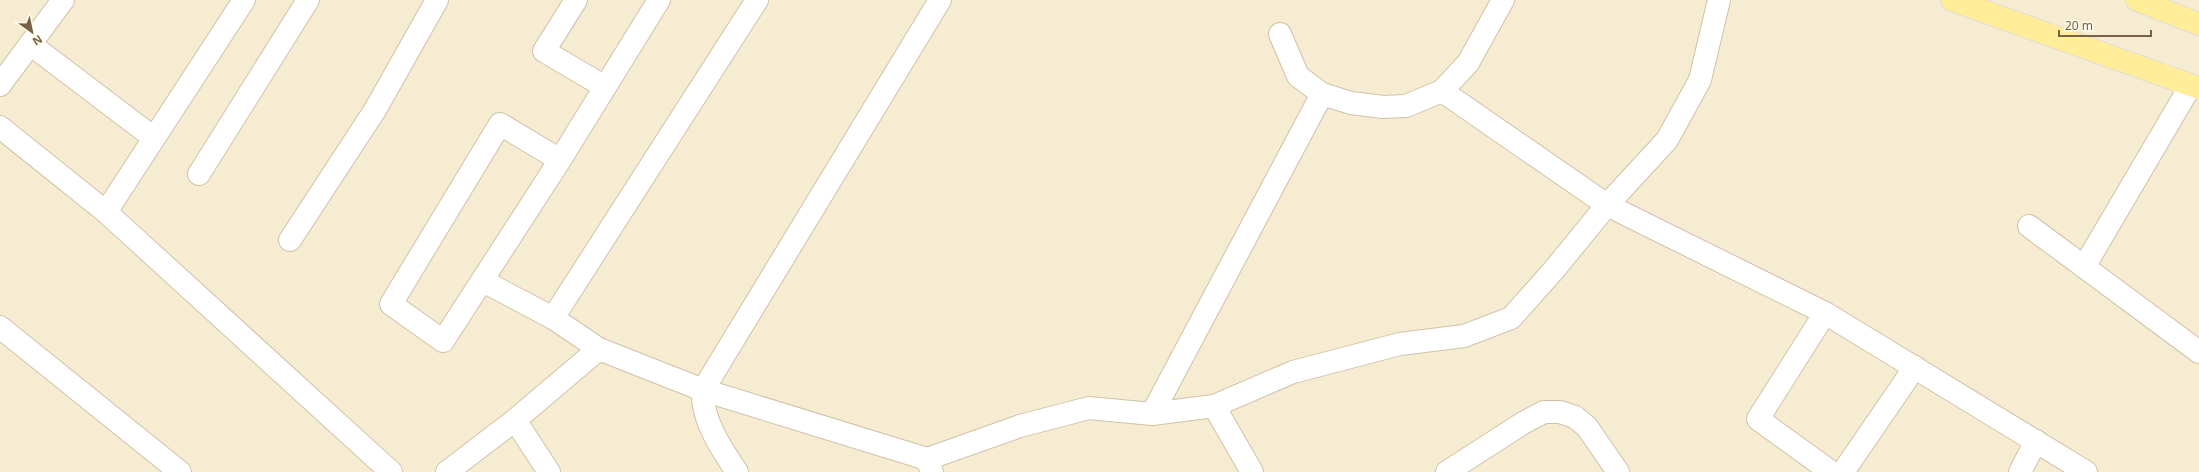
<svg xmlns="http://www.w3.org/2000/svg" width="2199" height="472" font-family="'Noto Sans',sans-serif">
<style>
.residential{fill:#f6ecd1}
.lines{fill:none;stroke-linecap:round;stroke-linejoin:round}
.minor-casing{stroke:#d0c2a9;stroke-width:24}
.major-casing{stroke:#e1dcd7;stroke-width:24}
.minor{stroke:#fff;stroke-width:22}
.major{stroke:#ffed99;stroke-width:22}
</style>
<rect width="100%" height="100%" fill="#fef9e3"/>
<rect class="residential" x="0" y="0" width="2199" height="472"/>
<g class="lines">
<defs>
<g id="minor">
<polyline points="576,0 544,51 605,87"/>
<polyline points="1280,34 1298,76 1322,94 1351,103 1383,107 1406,106 1442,91 1468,63 1503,0"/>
<polyline points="30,44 154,138"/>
<polyline points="0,85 63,0"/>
<polyline points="1442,91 1607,205 1825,313 2086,472"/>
<polyline points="0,127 106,212 391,472"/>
<polyline points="560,160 500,124 391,304 443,341 560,160 659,0"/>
<polyline points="199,174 308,0"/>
<polyline points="106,212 244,0"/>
<polyline points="2029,226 2199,352"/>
<polyline points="290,240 375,110 437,0"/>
<polyline points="2084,267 2191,85"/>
<polyline points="483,281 553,318 599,349 703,390 927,459 932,472"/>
<polyline points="1825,313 1758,419 1831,472"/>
<polyline points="553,318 757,0"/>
<polyline points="0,327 180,472"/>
<polyline points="1214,406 1252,472"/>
<polyline points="1152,414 1322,94"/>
<polyline points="515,420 549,472"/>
<polyline points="927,459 1020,426 1089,408 1152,414 1214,406 1293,372 1400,344 1464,336 1511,318 1553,271 1607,205 1667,140 1700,80 1719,0"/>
<polyline points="447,472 515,420 599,349"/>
<path d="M737,472C721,448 701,419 703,390L940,0"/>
<polyline points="1447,472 1523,423 1544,412 1560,412 1575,417 1587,427 1618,472"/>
<polyline points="1843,472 1915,367"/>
<polyline points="2020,472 2036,441"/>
</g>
<g id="major">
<polyline points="1952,0 2199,88"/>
<polyline points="2137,0 2199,24"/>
</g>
</defs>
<use href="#minor" class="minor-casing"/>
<use href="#major" class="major-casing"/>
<use href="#minor" class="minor"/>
<use href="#major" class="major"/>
</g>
<g transform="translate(32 32) rotate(147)" stroke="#fffbeb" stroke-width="3" paint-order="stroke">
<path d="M0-3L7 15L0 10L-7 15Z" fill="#786247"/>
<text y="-6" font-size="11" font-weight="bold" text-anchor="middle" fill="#786247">N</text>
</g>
<path d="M2059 30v6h92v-6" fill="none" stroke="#786247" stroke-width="2"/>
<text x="2065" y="30" font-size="12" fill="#786247" stroke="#fffbeb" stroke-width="3" paint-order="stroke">20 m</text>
</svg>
